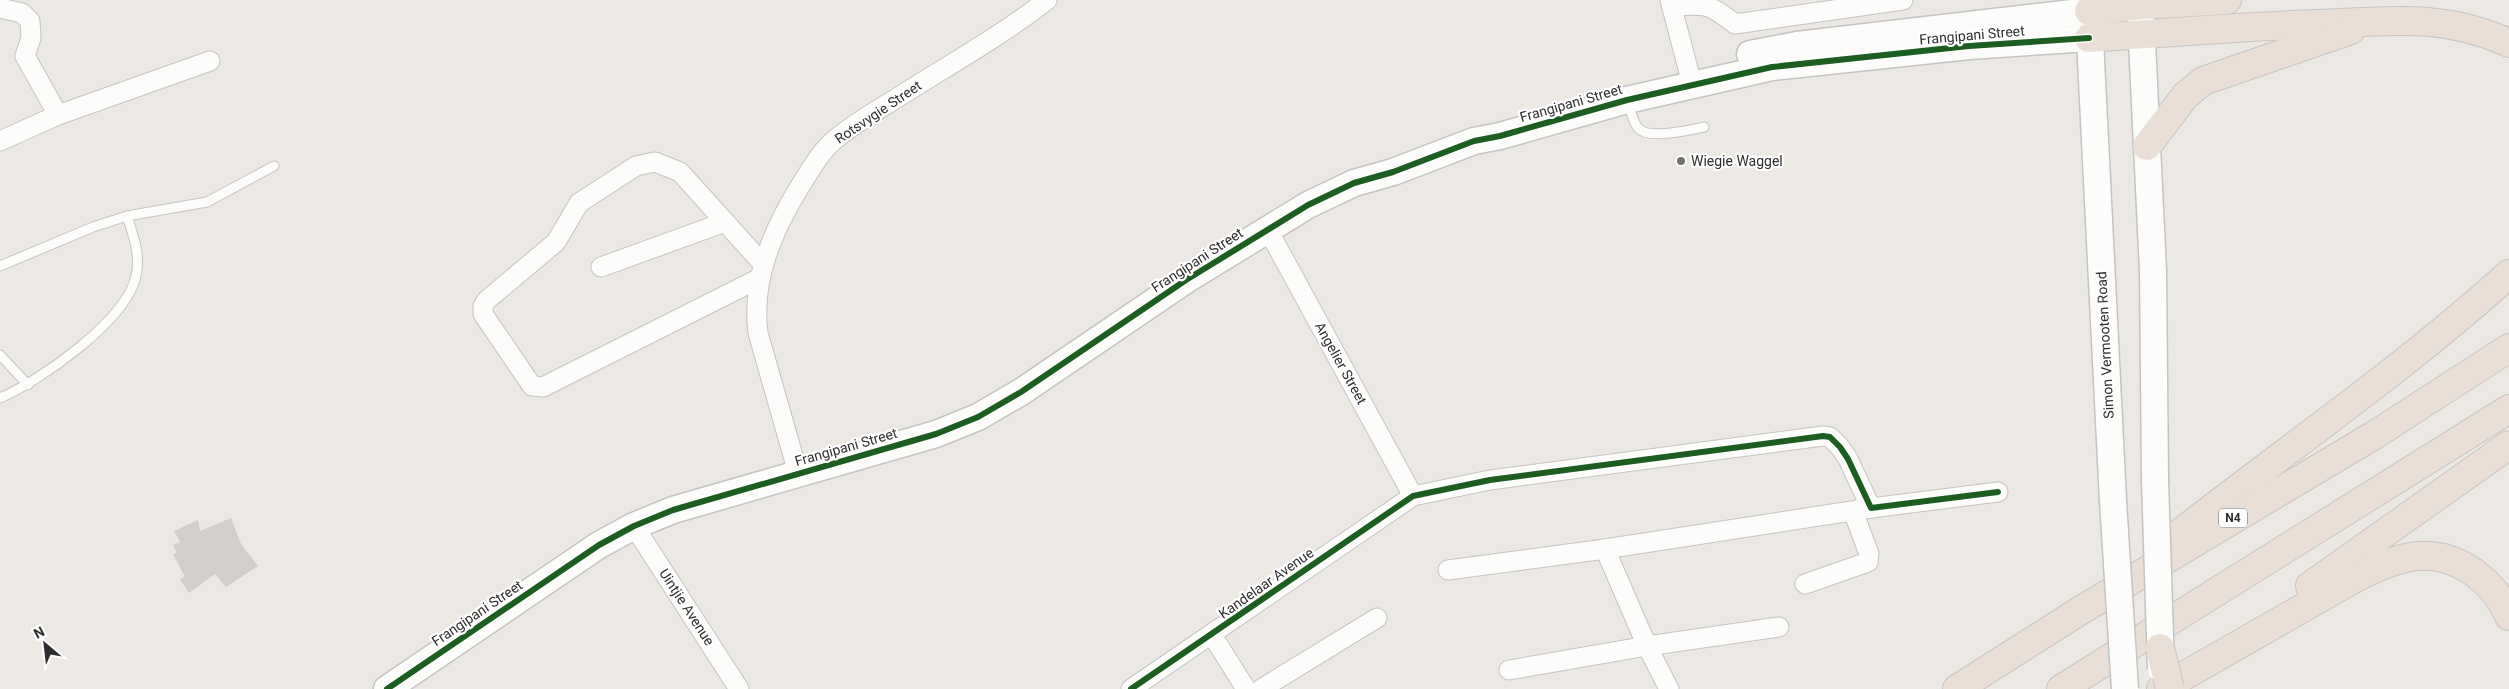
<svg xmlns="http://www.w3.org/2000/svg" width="2509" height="689" font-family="Roboto,sans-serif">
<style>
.building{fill:#d1cecb}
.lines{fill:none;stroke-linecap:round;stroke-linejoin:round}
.lane-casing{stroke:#c5c4c5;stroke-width:11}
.street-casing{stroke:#c5c4c5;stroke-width:21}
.secondary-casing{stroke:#c5c4c5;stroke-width:29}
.highway-casing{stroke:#c6c5c4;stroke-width:30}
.lane{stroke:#fcfcfb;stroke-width:9}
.street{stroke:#fcfcfb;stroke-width:19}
.secondary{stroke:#fcfcfb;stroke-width:26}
.highway{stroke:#eadfd6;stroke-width:28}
.secondary-bridge-casing{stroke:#c5c4c5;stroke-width:29;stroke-linecap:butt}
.highway-bridge-casing{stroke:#c6c5c4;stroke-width:30;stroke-linecap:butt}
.secondary-bridge{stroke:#fcfcfb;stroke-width:26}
.highway-bridge{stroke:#eadfd6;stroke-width:28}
.cycleway-casing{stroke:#fff;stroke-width:9}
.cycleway{stroke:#1b5e20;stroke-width:6}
.poi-dot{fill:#706f6e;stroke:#fff;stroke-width:2}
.labels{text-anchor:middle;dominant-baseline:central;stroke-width:4.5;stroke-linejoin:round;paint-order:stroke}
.shield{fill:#fff;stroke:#6d6d6d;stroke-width:1}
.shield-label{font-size:12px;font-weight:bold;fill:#2e2e2e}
.street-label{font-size:14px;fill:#2e2e2e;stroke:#fff}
.poi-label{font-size:14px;fill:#2e2e2e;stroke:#fff;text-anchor:start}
</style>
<rect width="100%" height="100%" fill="#ece8e4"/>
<polygon class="building" points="231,518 241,544 258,566 226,587 215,574 189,593 180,579 185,577 173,554 177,553 173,545 180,542 174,531 198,520 200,531"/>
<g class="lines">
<defs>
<g id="lane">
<path d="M1628,103C1631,111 1633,122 1638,128C1648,140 1690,130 1704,127"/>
<polyline points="0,266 93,227 127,216 207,202 274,166"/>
<polyline points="0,355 28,385"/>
<path d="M0,398C40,381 127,320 136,276C141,255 133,235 127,216"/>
</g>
<g id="street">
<polyline points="1670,0 1692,84"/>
<path d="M1672,6C1706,4 1708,3 1735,24L1903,0"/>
<polyline points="0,8 22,13 30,21 31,38 25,56 58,115 0,141"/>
<polyline points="58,115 210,61"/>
<polyline points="1268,230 1413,496"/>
<polyline points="601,267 725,222"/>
<polyline points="760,278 543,387 532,386 483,314 483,306 487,300 556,242 579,203 636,166 655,162 680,172 763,264"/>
<path d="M798,473L758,333C751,278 774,228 802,183C811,169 819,154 831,143C851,125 878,110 900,96C949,65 1001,36 1047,0"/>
<polyline points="634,526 739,689"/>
<polyline points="1605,549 1647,646 1669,689"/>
<polyline points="1448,570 1605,549 1871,508"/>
<polyline points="1805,584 1868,562 1869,554 1853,511"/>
<polyline points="1212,635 1246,689"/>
<polyline points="1509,670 1647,646 1779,627"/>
<polyline points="1131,689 1413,496 1490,480 1823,436 1830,437 1840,447 1848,459 1871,508 1998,492"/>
<polyline points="1261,689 1377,618"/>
</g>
<g id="secondary">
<polyline points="2140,0 2153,271 2155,480"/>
<polyline points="2089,20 2113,501"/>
<polyline points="1750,54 1797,45 2089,11"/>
<polyline points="387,689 599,545 634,526 673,510 936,434 978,417 1021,392 1186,280 1308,205 1354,183 1393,172 1474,141 1500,136 1627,100 1772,67 1969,46 2089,38"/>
</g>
<g id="highway">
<polyline points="2089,11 2141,5 2227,0"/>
<path d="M2089,38C2166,33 2243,26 2320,24C2388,21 2444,13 2509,43"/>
<polyline points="2147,146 2185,96 2203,81 2351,30"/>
<path d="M2180,533C2290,447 2405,368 2509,274"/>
<polyline points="2310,586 2509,445"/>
<polyline points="1957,689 2078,612 2376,434 2509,348"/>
<polyline points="2061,689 2509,409"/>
<path d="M2161,689L2357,577C2376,568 2396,558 2418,556C2458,553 2494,581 2509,616"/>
</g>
</defs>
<use href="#lane" class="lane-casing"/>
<use href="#street" class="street-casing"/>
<use href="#secondary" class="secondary-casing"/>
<use href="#highway" class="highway-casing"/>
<use href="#lane" class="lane"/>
<use href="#street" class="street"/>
<use href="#secondary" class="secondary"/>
<use href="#highway" class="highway"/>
<defs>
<g id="secondary-bridge">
<polyline points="2155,480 2161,669"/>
<polyline points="2113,501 2125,689"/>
</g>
<polyline id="highway-bridge" points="2160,648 2170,689"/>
</defs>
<use href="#secondary-bridge" class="secondary-bridge-casing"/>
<use href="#highway-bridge" class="highway-bridge-casing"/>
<use href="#secondary-bridge" class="secondary-bridge"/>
<use href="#highway-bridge" class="highway-bridge"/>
<defs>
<g id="cycleway">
<polyline points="387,689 599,545 634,526 673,510 936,434 978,417 1021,392 1186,280 1308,205 1354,183 1393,172 1474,141 1500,136 1627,100 1772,67 1969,46 2089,38"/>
<polyline points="1131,689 1413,496 1490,480 1823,436 1830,437 1840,447 1848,459 1871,508 1998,492"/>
</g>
</defs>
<use href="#cycleway" class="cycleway-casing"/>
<use href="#cycleway" class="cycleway"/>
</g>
<circle class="poi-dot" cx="1681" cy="161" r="5"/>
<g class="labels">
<rect class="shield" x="2219" y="508.5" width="28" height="19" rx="4"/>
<g class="shield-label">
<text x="2233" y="518">N4</text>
</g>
<g class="street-label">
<text transform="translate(1972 35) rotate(-5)">Frangipani Street</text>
<text transform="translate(1571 103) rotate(-16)">Frangipani Street</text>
<text transform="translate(878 112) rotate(-34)">Rotsvygie Street</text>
<text transform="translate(1197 260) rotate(-33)">Frangipani Street</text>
<text transform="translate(2105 345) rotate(-93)">Simon Vermooten Road</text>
<text transform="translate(1341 363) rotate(61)">Angelier Street</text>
<text transform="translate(846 447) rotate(-16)">Frangipani Street</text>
<text transform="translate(1266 583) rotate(-35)">Kandelaar Avenue</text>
<text transform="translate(687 607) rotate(57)">Uintjie Avenue</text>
<text transform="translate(477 613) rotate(-34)">Frangipani Street</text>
</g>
<g class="poi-label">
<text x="1691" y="161">Wiegie Waggel</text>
</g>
</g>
<g transform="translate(45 644) rotate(332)" stroke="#ffffff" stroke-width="4" paint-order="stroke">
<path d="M0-4L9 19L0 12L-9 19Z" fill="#2e2e2e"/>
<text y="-8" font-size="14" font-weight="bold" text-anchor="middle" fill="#2e2e2e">N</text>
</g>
</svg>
